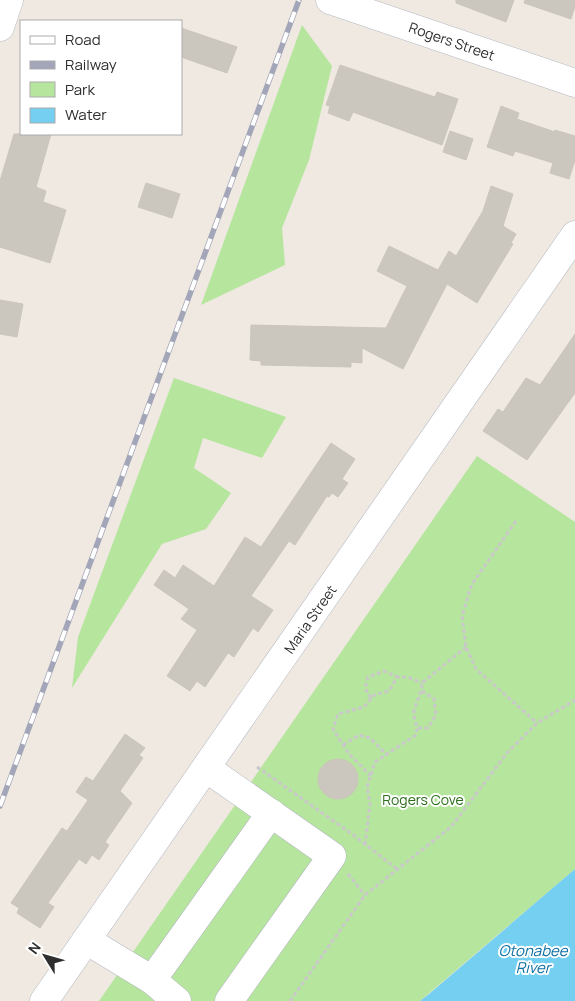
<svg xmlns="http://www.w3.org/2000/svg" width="575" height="1001" font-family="Manrope,sans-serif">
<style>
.green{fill:#b6e59e}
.water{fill:#75cff0}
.building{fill:#cbc7bf;stroke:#cbc5ba}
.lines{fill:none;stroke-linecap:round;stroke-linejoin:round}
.minor-casing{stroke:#b4b7c1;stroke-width:29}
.path{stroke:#c9c9c9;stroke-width:3;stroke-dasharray:4 2.5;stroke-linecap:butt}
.minor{stroke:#fff;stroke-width:28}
.rail-casing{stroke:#a3a6b8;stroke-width:5.5}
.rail{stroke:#fff;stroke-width:4;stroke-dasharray:11;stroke-linecap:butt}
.labels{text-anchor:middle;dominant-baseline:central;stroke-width:4;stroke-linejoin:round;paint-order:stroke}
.street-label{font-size:14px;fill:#2e2e2e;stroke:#fff}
.park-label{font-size:14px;fill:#2c6e1b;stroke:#fff}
.water-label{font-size:15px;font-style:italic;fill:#0d6fa3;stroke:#fff}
</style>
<rect width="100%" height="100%" fill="#efe9e1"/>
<g class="green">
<polygon points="302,25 332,66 309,160 282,228 285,265 201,305"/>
<polygon points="174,378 286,417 262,458 203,438 194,468 231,493 206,529 162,544 72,688 78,637"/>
<polygon points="477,456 575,522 575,869 420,1001 99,1001"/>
</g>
<polygon class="water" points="575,869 575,1001 420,1001 429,994"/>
<g class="building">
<polygon points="456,0 514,0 506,22 456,3"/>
<polygon points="525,0 575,0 575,6 571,19 524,3"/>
<polygon points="181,28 237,47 227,73 181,57"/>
<polygon points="340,65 435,97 437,92 458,99 442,145 353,112 349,121 328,113 330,106 326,105"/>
<polygon points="501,106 519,113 517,119 555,132 555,130 575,136 575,160 569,179 550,173 553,163 515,151 513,156 487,147"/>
<polygon points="450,131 473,139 466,160 443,152"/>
<polygon points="14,134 51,134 36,187 46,191 43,202 66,210 50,263 0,247 0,181"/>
<polygon points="146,183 180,194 172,218 138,207"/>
<polygon points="491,186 513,194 503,226 516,234 511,243 513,244 477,303 447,284 403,369 362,348 362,363 351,362 351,367 261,365 261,361 250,360 251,325 386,328 407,286 377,271 389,246 438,270 449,251 456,256 483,211"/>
<polygon points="0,300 23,304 17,337 0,334"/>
<polygon points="575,334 575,393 527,460 483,431 498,409 503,412 526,378 540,385"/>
<polygon points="331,443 355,459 342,479 348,483 338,497 332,493 329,497 327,496 295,545 289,541 251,596 273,610 258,632 253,628 234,657 228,653 205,687 197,681 190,691 167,676 197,630 181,619 189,609 154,585 164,570 175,578 183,565 214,586 245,537 261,547"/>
<polygon points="125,734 145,748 139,755 143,758 120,791 132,803 105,842 109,845 99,860 92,855 86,864 79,859 48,903 54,907 40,928 17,913 19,908 11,903 62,828 67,831 88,800 76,792 86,777 93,781"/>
<circle cx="338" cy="779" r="20"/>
</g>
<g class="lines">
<defs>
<g id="minor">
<polyline points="330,0 575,83"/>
<polyline points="0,27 9,0"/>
<polyline points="206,768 332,856 229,1001"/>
<polyline points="86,940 152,980 177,1001"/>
<polyline points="152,980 271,813"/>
<polyline points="44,1001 575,235"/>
</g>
</defs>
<use href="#minor" class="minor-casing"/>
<g class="path">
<polyline points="516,521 472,584 462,616 466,647 476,669 537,723"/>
<polyline points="371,698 365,688 368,677 384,671 397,677"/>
<polyline points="418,728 428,728 436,715 434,699 422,691"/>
<polyline points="343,745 359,735 370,738 387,755"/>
<polyline points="257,767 352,834 397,869"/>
<polyline points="371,776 349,754 333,729 338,714 364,707 374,695 389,691 397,677 408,677 422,683"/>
<path d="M365,845L370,804L367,787L375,762L416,735C419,726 413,720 414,711C416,701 422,694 422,683L466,647"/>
<polyline points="348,874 365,895"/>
<polyline points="290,1001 365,895 451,827 507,753 537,723 575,700"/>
</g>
<use href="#minor" class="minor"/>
<defs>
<polyline id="rail" points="0,806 299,0"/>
</defs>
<use href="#rail" class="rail-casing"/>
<use href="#rail" class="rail"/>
</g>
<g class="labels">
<g class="street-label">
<text transform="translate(452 41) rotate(19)">Rogers Street</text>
<text transform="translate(310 619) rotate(-55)">Maria Street</text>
</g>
<g class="park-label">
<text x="423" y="799">Rogers Cove</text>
</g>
<g class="water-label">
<text x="533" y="950">Otonabee<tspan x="533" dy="17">River</tspan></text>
</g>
</g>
<rect x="20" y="20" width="162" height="115" fill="#ffffff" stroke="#ababab"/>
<rect x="30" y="36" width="25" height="8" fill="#ffffff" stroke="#ababab"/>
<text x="65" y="45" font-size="15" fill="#2e2e2e">Road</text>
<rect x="30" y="61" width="25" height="8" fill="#a3a6b8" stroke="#ababab"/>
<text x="65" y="70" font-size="15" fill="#2e2e2e">Railway</text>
<rect x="30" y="82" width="25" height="15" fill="#b6e59e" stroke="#ababab"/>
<text x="65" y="95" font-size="15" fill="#2e2e2e">Park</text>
<rect x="30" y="108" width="25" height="15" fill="#75cff0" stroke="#ababab"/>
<text x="65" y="120" font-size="15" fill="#2e2e2e">Water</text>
<g transform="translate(45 956) rotate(307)" stroke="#ffffff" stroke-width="4" paint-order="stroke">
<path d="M0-4L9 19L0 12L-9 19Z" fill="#2e2e2e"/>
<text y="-8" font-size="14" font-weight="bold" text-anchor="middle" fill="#2e2e2e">N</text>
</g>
</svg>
